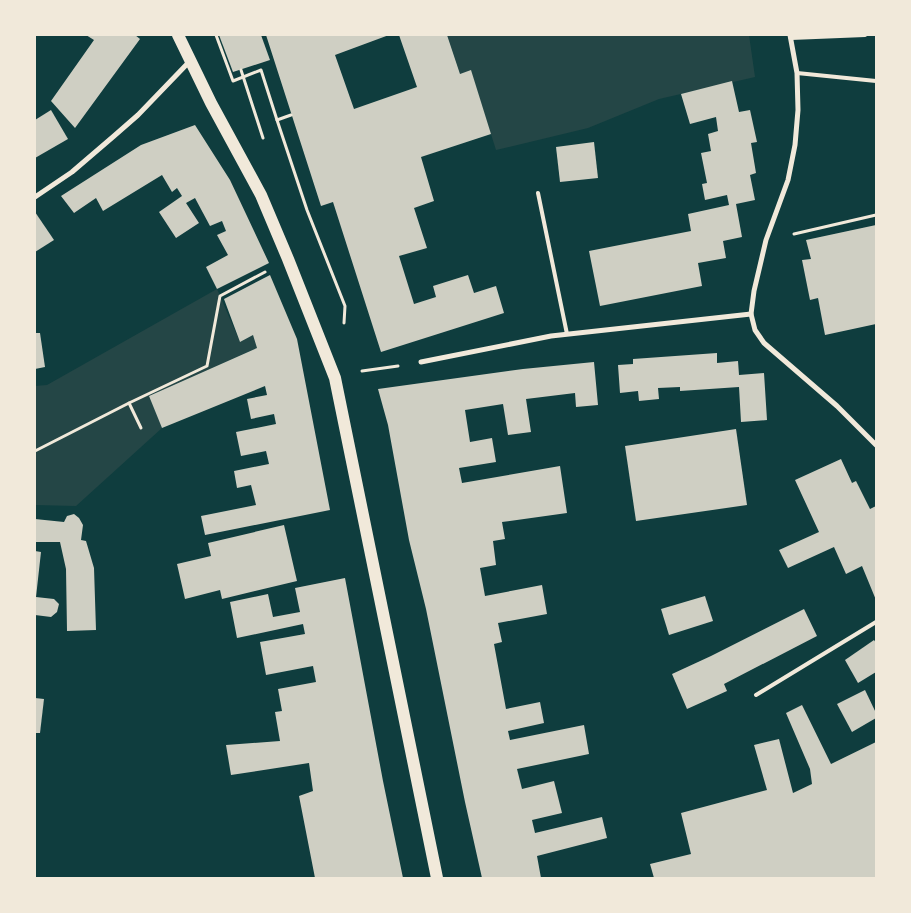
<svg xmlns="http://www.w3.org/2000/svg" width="911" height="913" font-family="'IBM Plex Sans',sans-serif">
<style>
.green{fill:#244646}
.building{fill:#cfcfc3}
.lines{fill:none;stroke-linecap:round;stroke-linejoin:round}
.path{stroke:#f1e9da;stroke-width:3}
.service{stroke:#f1e9da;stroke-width:4}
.minor{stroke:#f1e9da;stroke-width:5}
.primary{stroke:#f1e9da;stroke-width:12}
</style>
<rect width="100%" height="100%" fill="#0f3d3e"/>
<g class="green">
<polygon points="447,35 749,35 755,77 659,99 588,128 496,150 471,71 460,74"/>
<polygon points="217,289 240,342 253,335 257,348 149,396 162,428 76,506 35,505 35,386 47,385"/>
</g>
<g class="building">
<polygon points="86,35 135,35 140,39 75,128 51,101 94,40"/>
<polygon points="219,35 261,35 270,60 233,72"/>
<polygon points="266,35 389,35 335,55 354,109 417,87 399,35 447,35 460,74 471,70 491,134 421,157 434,201 414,208 427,248 399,256 414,304 436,297 433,286 468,275 474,293 496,286 504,313 381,352 333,202 321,206"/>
<polygon points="732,81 739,112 750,110 757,142 751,143 756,173 750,175 755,200 736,204 742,237 723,241 726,258 698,263 702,286 600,306 589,251 691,231 688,214 729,205 727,195 705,200 702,184 707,183 701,153 711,151 708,134 718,131 716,117 690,124 681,94"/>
<polygon points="51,110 68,139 35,158 35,120"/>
<polygon points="195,125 230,180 269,263 217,289 206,267 228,255 217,235 226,231 222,221 210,226 195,198 186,203 199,223 176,238 159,212 182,196 177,188 172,192 162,175 103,211 96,198 74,213 61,196 141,145"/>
<polygon points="594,142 598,178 560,182 556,147"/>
<polygon points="35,212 54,240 35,252"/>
<polygon points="876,225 876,324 825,335 818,298 810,300 802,260 811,259 806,240"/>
<polygon points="270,275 297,339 330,510 205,535 201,516 256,505 251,485 237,488 234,471 269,464 266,451 241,456 236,432 276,424 274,414 251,419 247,399 267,395 265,386 162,428 149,396 257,348 253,335 240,342 224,299"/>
<polygon points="35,333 40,333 45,367 35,369"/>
<polygon points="717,353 717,363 738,361 739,375 764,373 767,420 741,422 739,387 680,391 680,387 658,388 659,399 639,401 638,391 620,393 618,365 633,364 633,359"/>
<polygon points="594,362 598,405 576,407 575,393 526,399 531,432 508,435 503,404 465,410 470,442 492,438 496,462 459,468 462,483 560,466 567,513 502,522 505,539 493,541 496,565 480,568 485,596 542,585 547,614 498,623 502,642 494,644 506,709 540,702 544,723 508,731 510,740 584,725 589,754 517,769 522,789 554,781 562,813 532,820 535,833 602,817 607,838 537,856 541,878 482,878 465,802 426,609 409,540 388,425 378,389 523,369"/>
<polygon points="736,429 747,505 636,521 625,446"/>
<polygon points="841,459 852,483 856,481 870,509 876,506 876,600 862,566 846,574 834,547 788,568 779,550 819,532 795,480"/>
<polygon points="74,514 79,518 83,525 81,540 86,541 94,568 96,630 67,631 66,569 60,542 35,542 35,519 64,522 67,516"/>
<polygon points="284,525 297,581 222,599 220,590 185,599 177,564 211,556 208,543"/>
<polygon points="35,551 41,552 36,597 54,599 59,604 57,612 51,617 35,615"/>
<polygon points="345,578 383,781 403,878 315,878 299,796 313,791 309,763 231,775 226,745 280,741 275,712 282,711 278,689 316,682 313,666 266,675 260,642 305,634 303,624 237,638 230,602 268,594 273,617 300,612 295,588"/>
<polygon points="705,596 713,621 669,635 661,609"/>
<polygon points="804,609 817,636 724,684 727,691 687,709 672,674 711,656"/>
<polygon points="874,640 876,643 876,672 858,683 845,660"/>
<polygon points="865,690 876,713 876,718 852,732 837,704"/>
<polygon points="35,698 44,699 40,733 35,733"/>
<polygon points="802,705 831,764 876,742 876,878 654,878 650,864 691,854 681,813 767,790 754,745 779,739 793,793 812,784 810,769 786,713"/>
</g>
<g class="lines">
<g class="path">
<polyline points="216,35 233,81 261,70 277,120"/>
<polyline points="241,70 263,138"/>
<polyline points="291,115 277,120 307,210 345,306 344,323"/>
<polyline points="794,234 876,215"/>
<polyline points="362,371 398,366"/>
<polyline points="129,403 141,428"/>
<polyline points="35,451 129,403 207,366 220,296 265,272"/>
</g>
<g class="service">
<polyline points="791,38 865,35"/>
<polyline points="797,73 876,81"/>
<polyline points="538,193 567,334"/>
<polyline points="756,695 876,622"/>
</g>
<g class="minor">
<polyline points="790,35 797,73 798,110 795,145 788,180 766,240 754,291 751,314 755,330 764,343 837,406 876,445"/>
<polyline points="35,197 72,172 114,136 138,115 189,62"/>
<polyline points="421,362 551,336 751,314"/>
</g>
<polyline class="primary" points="178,35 211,103 261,195 288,259 335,378 437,878"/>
</g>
<rect width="911" height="913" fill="none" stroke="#f1e9da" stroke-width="72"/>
</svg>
